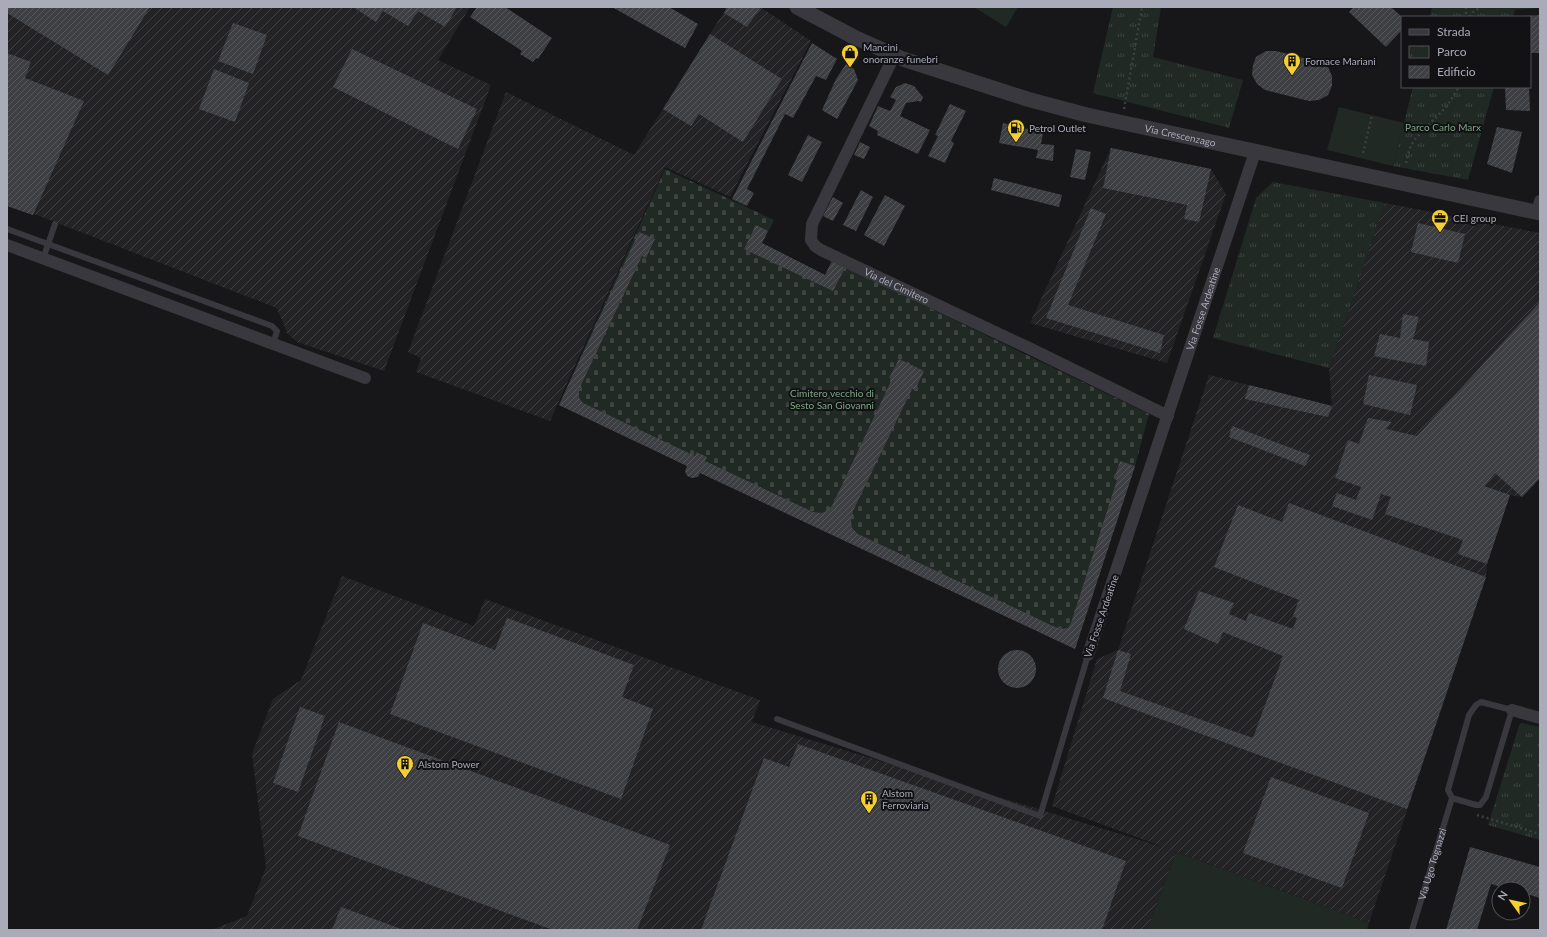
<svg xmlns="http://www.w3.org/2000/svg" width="1547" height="937" font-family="Lato,sans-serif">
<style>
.industrial{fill:url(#industrial-furrows)}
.green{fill:#202923}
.cemetery{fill:url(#cemetery-stones)}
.park{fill:url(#park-tufts)}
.building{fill:url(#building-hatch)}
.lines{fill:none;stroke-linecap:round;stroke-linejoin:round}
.path{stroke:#3e3f45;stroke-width:2.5;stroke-dasharray:2 3;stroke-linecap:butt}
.service{stroke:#38383e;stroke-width:6}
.minor{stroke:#38383e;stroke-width:12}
.tertiary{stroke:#38383e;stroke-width:15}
.labels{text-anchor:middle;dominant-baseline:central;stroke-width:4;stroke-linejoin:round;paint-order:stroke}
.poi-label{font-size:10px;fill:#a9abb9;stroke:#121214;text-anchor:start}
.park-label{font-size:10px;fill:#7fa487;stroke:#121214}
.street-label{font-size:10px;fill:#a9abb9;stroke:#121214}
</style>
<defs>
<pattern id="industrial-furrows" width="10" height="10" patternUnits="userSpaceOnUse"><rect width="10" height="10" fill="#232326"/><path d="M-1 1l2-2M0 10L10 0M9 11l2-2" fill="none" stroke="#404043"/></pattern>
<pattern id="cemetery-stones" width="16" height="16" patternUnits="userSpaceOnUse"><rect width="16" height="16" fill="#202923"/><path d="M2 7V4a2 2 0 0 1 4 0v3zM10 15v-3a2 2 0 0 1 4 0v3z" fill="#3e4541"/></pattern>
<pattern id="park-tufts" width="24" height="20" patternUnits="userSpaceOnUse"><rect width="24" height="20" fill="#202923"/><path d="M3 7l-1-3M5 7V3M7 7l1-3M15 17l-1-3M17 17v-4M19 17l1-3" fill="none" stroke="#3e4541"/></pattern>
<pattern id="building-hatch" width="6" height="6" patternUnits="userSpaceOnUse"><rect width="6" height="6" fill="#3e3f43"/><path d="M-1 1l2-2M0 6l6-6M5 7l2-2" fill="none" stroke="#57585c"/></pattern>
</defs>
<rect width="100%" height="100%" fill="#171719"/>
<g class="industrial">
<polygon points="7,7 470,7 438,60 491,85 384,371 297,342 287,333 277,308 34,214 33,215 7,206"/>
<polygon points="727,7 760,7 811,41 730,197 665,167 550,421 416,372 421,358 408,352 506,92 634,155"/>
<polygon points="1111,148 1211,169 1226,194 1167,363 1030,323"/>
<polygon points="1385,203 1540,233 1540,478 1522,497 1510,495 1487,564 1486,577 1369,923 1176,852 1147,930 211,930 247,916 266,867 252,754 273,699 301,680 342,576 474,626 485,599 760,700 752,722 1166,848 1052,806 1097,659 1118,650 1209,375 1332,406 1329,368"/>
</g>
<g class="green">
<polygon points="974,7 1018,7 1006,27"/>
<polygon points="1339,107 1404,123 1393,166 1327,150"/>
<polygon points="1176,852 1369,923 1367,930 1147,930"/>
</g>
<polygon class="cemetery" points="665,169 774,220 762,243 825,275 832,261 1149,414 1135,466 1075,649 559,405"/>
<g class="park">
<polygon points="1113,7 1161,7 1153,57 1243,80 1229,128 1093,93"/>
<polygon points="1432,7 1540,7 1540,8 1515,10 1513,17 1430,17"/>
<polygon points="1413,87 1494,87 1468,180 1393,166"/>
<polygon points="1273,182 1385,203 1329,368 1213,338 1256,198"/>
<polygon points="1521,723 1540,727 1540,840 1488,825 1518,729"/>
</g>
<g class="building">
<polygon points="7,7 150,7 108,75 7,13"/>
<polygon points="353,7 457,7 445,27 418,11 408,26 383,11 376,22"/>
<polygon points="477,7 505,7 552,38 538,59 536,58 533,62 520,54 522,51 470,17"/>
<polygon points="612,7 669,7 698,24 685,48"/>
<polygon points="727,7 758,7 760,8 747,27 724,13"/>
<polygon points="1354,7 1391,7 1402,17 1402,30 1386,47 1349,12"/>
<polygon points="1540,15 1540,53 1530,53 1530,17 1523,17 1523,16"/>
<polygon points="233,23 267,35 253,74 218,61"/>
<polygon points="710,34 782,79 743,142 699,114 691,126 663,109"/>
<polygon points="812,43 837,59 826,80 816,76 793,118 785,114 747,189 754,193 747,206 732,199"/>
<polygon points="352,49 477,109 458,149 333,87"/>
<polygon points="1266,51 1276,51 1319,62 1328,67 1332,76 1332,86 1328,95 1319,100 1309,101 1265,90 1257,84 1252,75 1253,65 1256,57"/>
<polygon points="7,53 31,62 25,78 84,101 33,215 7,206"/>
<polygon points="846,64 854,69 858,80 837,119 822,110 836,79"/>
<polygon points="214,69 249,83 235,122 199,109"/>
<polygon points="905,83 914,86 923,97 921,102 918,101 906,103 900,116 930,130 918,154 877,135 878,131 869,126 878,106 890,111 896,100 890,97 896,87"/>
<polygon points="1505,87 1529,87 1530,111 1506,110"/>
<polygon points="950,104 966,111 951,141 954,143 945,163 928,156 938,136 935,135"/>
<polygon points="1003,123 1027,129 1030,124 1044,128 1041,144 1054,145 1053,161 1036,158 1038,150 999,143"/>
<polygon points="1497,127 1522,132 1512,173 1487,164"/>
<polygon points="808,135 822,142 802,182 788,175"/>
<polygon points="860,142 870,147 864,159 854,155"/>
<polygon points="1111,148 1211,169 1199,222 1184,219 1187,205 1103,188"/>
<polygon points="1076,149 1091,152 1085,180 1070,177"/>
<polygon points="994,178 1062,195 1059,207 991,190"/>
<polygon points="861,190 873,197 856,231 843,225"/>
<polygon points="885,195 905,206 884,246 864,235"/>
<polygon points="833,197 843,203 833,221 823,216"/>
<polygon points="1091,208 1106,214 1068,305 1164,335 1160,353 1046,318"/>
<polygon points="1418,223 1465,234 1458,263 1411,252"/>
<polygon points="756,225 768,231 762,243 825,275 832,261 845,268 833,291 744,249"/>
<polygon points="639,232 655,239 646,258 642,256 581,385 579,392 579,398 583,403 695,456 696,452 707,457 705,461 813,512 821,513 827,511 832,506 892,379 889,378 899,359 924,371 915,390 912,389 853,511 851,521 852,528 858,534 1055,627 1062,629 1068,628 1071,623 1117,480 1114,479 1120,461 1135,466 1075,649 700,473 698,477 692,478 687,476 685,471 687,466 559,405"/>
<polygon points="1540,302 1540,478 1522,497 1495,473 1484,486 1510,495 1487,564 1458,554 1463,540 1385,514 1391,497 1381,494 1372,520 1332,506 1337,493 1356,500 1361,487 1335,478 1348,440 1359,444 1368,418 1392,422 1386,429 1417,436"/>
<polygon points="1403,314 1419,317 1413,339 1429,342 1426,366 1374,356 1380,334 1400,338"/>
<polygon points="1369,375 1417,385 1410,415 1363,404"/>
<polygon points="1249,385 1332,406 1328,417 1245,399"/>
<polygon points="1232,426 1310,455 1305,466 1229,437"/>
<polygon points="1289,503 1486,577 1407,809 1103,698 1118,650 1131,654 1120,691 1253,738 1283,656 1223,632 1218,644 1184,629 1199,591 1234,603 1229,614 1246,621 1249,613 1293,629 1297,618 1293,616 1299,600 1214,567 1238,505 1282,522"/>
<polygon points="507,618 634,665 622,697 653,709 621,799 390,714 423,623 495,650"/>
<circle cx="1017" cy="669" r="19"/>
<polygon points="300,707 325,716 298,792 273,783"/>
<polygon points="339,722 670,845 637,930 553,930 298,836"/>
<polygon points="798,744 1126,861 1102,930 701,930 764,758 789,767"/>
<polygon points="1271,777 1369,813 1342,888 1243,853"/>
<polygon points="1470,847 1540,867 1540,898 1523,893 1523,889 1509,889 1491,884 1477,930 1446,930"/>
<polygon points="341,907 404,930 332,930"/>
</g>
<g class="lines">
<g class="path">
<polyline points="1466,7 1466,17"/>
<polyline points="1470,17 1473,12 1481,7"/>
<polyline points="1124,109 1142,7"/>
<polyline points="1363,153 1372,115"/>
<polyline points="1406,163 1410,148 1415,139 1447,106 1459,87"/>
<polyline points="1477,815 1540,834"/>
</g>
<g class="service">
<polyline points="7,229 272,326 277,331 273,344"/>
<polyline points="43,259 55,224"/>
<polygon points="1481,702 1512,710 1486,797 1480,805 1476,805 1452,798 1448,790 1469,715 1476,705"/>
<polyline points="777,719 1040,816 1088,655"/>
<path id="s1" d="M1412,930L1452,798"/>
</g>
<g class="minor">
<path id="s2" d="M894,56L812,224L811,240L815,246L821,250L1029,348L1168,416"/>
<polyline points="1537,213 1540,201"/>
<polyline points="7,245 365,378"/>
<path id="s3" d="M1088,655L1255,152"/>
<polyline points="1512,710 1540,718"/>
</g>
<path class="tertiary" id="s4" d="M797,7L854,37L903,59L1027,99L1087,115L1540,213"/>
</g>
<defs>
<symbol id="shop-pin" viewBox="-11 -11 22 30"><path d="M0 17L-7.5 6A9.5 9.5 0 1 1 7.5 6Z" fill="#f4cf33" stroke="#121214"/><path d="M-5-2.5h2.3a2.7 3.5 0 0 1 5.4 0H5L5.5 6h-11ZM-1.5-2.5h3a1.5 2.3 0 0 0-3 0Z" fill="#111"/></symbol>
<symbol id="building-pin" viewBox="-11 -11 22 30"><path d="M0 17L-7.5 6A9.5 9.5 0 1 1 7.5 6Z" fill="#f4cf33" stroke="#121214"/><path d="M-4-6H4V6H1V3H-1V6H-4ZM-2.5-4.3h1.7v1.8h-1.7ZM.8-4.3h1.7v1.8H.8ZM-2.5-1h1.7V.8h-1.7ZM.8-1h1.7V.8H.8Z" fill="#111"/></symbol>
<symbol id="fuel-pin" viewBox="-11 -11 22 30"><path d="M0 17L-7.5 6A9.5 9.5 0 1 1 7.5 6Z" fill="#f4cf33" stroke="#121214"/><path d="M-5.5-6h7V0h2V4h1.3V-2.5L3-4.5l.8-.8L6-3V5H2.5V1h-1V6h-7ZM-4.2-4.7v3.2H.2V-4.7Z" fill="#111"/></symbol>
<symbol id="office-pin" viewBox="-11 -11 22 30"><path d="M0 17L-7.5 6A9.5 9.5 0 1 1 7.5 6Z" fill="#f4cf33" stroke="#121214"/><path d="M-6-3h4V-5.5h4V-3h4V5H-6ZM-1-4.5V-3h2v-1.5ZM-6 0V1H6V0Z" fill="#111"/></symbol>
</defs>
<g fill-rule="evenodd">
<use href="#shop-pin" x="840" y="43" width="20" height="27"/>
<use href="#building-pin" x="1282" y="51" width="20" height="27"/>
<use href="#fuel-pin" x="1006" y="118" width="20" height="27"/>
<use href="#office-pin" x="1430" y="208" width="20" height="27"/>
<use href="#building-pin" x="395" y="754" width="20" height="27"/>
<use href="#building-pin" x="859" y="789" width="20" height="27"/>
</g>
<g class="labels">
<g class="poi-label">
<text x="863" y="47">Mancini<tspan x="863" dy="12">onoranze funebri</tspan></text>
<text x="1305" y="61">Fornace Mariani</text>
<text x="1029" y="128">Petrol Outlet</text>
<text x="1453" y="218">CEI group</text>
<text x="418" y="764">Alstom Power</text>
<text x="882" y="793">Alstom<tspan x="882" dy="12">Ferroviaria</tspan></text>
</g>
<g class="park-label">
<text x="1443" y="127">Parco Carlo Marx</text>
<text x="832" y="393">Cimitero vecchio di<tspan x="832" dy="12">Sesto San Giovanni</tspan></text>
</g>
<g class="street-label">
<text stroke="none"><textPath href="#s4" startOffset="406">Via Crescenzago</textPath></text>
<text stroke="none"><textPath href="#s2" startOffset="301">Via del Cimitero</textPath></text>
<text stroke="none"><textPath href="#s3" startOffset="365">Via Fosse Ardeatine</textPath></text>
<text transform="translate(1101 616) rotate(-71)">Via Fosse Ardeatine</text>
<text stroke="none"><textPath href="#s1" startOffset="69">Via Ugo Tognazzi</textPath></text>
</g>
</g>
<rect width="1547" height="937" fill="none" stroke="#a9abb9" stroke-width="16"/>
<rect x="1401" y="16" width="130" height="72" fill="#121214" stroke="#4e4f56"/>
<rect x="1409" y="29" width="20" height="6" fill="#38383e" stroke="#4e4f56"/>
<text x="1437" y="36" font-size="12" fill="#a9abb9">Strada</text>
<rect x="1409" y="46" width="20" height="12" fill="url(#park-tufts)" stroke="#4e4f56"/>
<text x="1437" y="56" font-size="12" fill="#a9abb9">Parco</text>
<rect x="1409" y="66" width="20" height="12" fill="url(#building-hatch)" stroke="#4e4f56"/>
<text x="1437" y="76" font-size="12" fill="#a9abb9">Edificio</text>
<g transform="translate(1511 901) rotate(303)"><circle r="19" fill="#121214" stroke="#4e4f56"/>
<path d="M0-3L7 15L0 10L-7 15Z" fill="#f4cf33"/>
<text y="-6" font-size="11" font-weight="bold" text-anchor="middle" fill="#a9abb9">N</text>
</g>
</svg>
